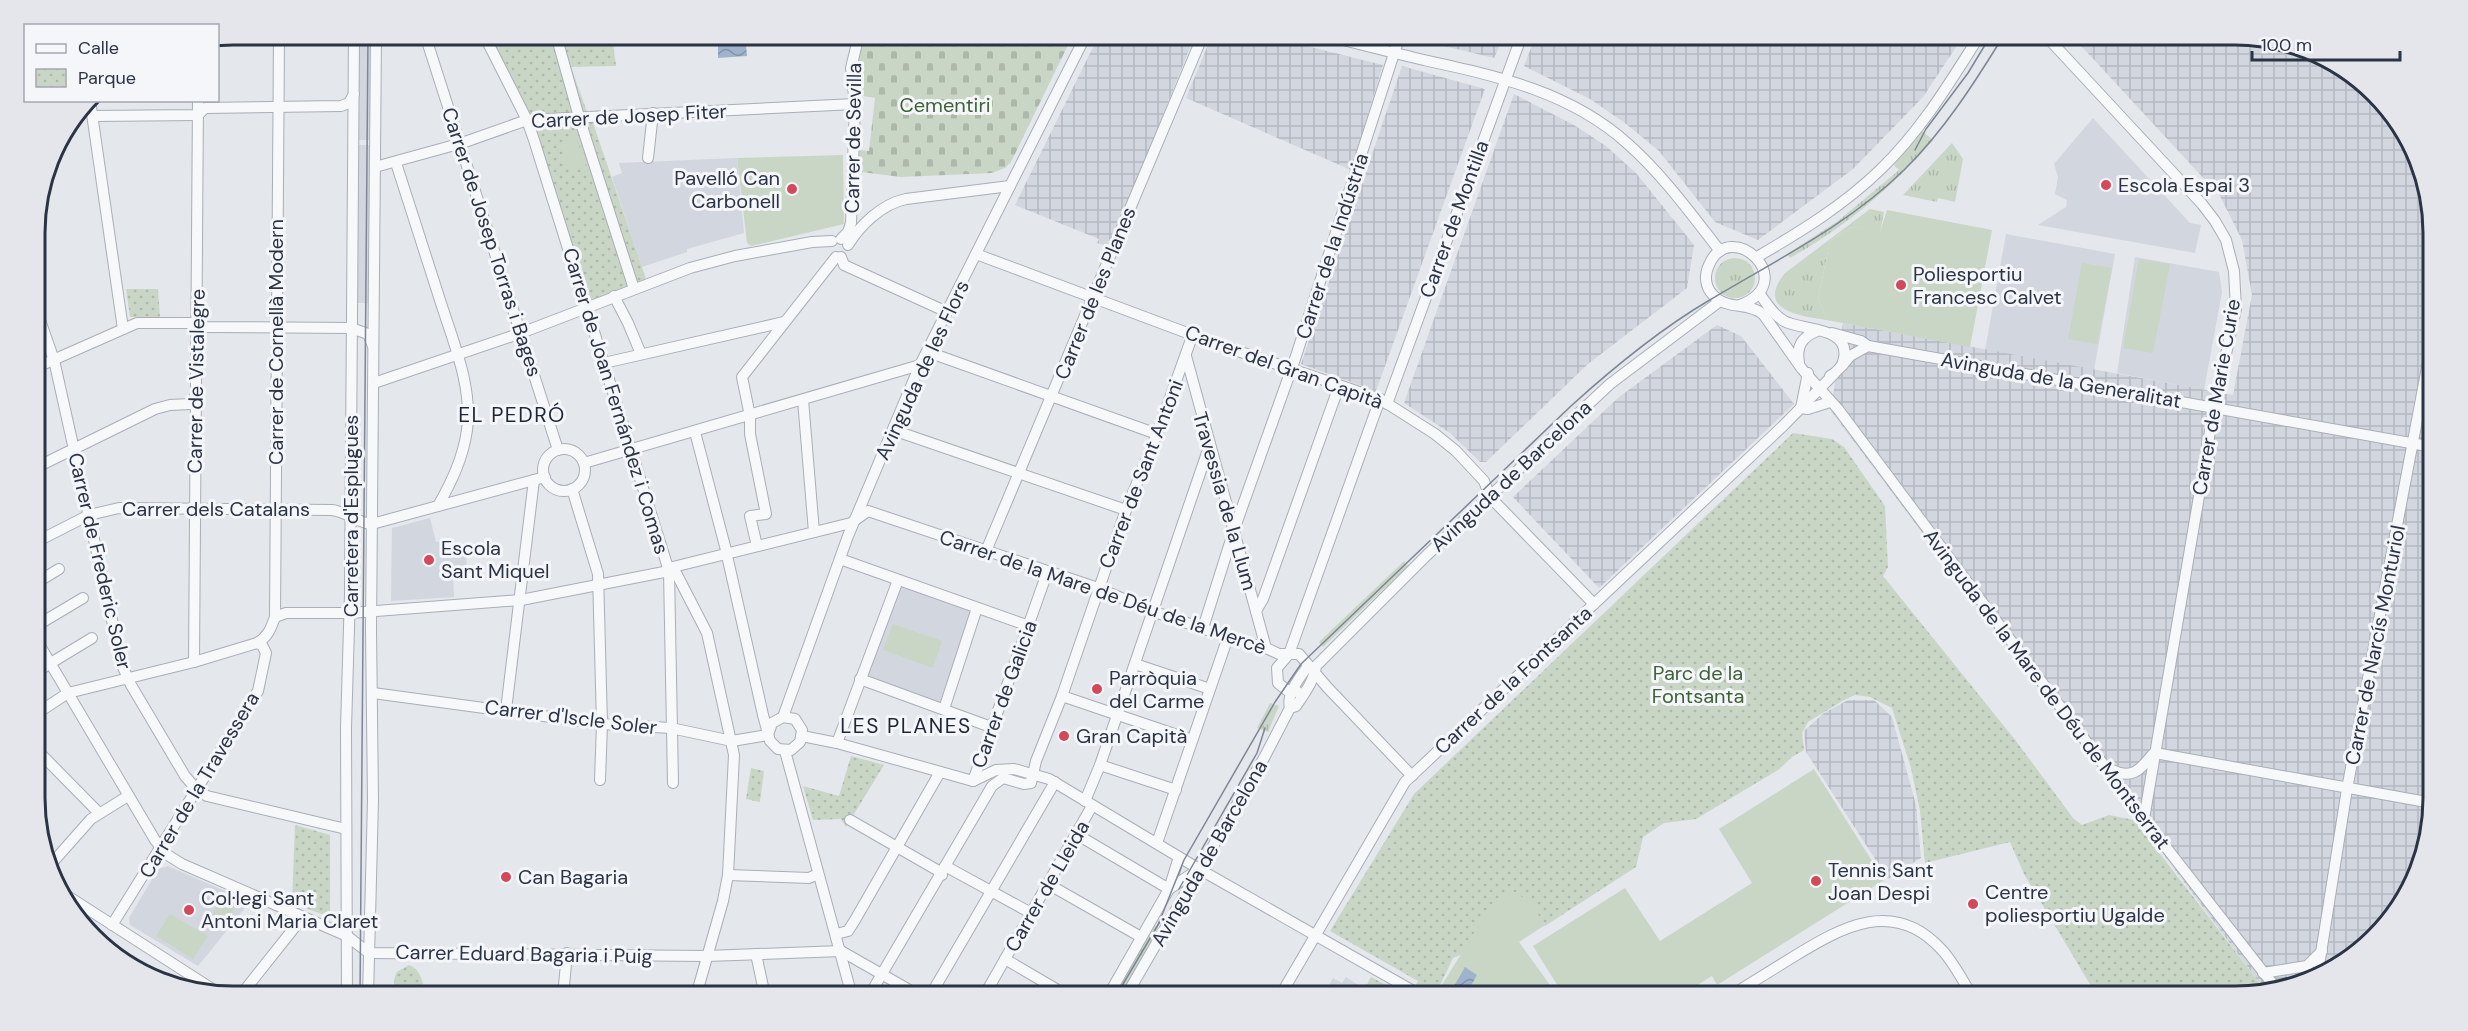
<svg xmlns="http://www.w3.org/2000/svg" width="2468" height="1031" font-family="'DM Sans',sans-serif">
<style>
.built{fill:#d2d6de}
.industrial{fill:url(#industrial-grid)}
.grass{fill:url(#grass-tufts)}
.cemetery{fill:url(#cemetery-stones)}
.park{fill:url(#park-dots)}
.garden{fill:#c9d6c5}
.water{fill:url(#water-waves)}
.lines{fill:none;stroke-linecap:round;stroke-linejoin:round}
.minor-casing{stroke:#a9aeb7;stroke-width:12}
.minor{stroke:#f7f8fa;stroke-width:10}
.tram{stroke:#7d8696;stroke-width:1.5}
.poi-dot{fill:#d1495b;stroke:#f4f6f9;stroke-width:2}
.labels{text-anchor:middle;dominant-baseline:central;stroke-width:6;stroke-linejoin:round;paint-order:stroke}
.park-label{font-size:20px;fill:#3f6138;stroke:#f4f6f9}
.street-label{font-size:20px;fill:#2b3445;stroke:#f4f6f9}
.poi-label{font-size:20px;fill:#2b3445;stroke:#f4f6f9;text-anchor:start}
.neighbourhood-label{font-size:21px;letter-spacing:1.5px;fill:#1d2536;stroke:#f4f6f9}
.rim{fill:none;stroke:#2b3445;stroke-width:3}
</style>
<defs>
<pattern id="industrial-grid" width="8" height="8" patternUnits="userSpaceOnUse" patternTransform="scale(1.5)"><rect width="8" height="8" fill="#d2d6de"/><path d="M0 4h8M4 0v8" fill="none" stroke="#b4b8c0"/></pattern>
<pattern id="grass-tufts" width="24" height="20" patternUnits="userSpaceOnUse" patternTransform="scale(1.5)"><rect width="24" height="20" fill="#c9d6c5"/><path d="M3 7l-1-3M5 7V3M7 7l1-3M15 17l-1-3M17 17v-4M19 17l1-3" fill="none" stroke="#adb8ab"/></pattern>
<pattern id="cemetery-stones" width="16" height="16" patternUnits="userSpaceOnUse" patternTransform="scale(1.5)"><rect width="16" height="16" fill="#c9d6c5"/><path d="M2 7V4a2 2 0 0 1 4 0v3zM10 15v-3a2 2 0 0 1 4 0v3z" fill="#adb8ab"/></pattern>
<pattern id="park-dots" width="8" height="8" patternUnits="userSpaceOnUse" patternTransform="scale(1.5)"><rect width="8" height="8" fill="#c9d6c5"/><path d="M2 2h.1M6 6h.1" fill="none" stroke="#adb8ab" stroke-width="1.8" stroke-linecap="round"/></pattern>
<pattern id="water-waves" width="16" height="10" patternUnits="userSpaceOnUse" patternTransform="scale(1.5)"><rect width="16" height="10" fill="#9fb4cc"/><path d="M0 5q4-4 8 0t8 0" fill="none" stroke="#8293a7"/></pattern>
</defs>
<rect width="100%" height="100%" fill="#e4e7ec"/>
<g class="built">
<polygon points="359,35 371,35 371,140 358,140"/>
<polygon points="2093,118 2190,223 2201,225 2195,253 2038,225 2066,207 2067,200 2055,194 2058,177 2054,164"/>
<polygon points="358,145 370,145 369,303 357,303"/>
<polygon points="737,158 744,233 687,249 687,252 642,267 612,177 622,173 619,163"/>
<polygon points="2006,234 2115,254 2094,370 1985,350"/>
<polygon points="2135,257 2219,272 2222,292 2204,390 2117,373"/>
<polygon points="430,518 436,542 451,540 453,546 467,544 466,574 453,575 454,597 391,601 392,528"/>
<polygon points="899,585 972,611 940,702 867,676"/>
<polygon points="168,866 250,902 198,966 130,925 129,918 158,869"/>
<polygon points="1346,977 1361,987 1358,992 1361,996 1323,996 1333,978 1342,983"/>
</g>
<g class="industrial">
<polygon points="1099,35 1195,35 1110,247 1097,243 1099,239 1015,205"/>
<polygon points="1212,35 1263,35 1383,65 1351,170 1186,98"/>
<polygon points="1411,35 1505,35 1494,58 1410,38"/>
<polygon points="1536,35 1964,35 1923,97 1853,169 1758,240 1715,222 1659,151 1625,123 1590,99 1524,66"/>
<polygon points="2071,35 2235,35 2311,49 2393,113 2432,208 2433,798 2419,874 2392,919 2345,963 2265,990 1831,411 1843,323 2233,395 2252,295 2242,240 2220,196"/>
<polygon points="1402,66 1485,89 1376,391 1301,364"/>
<polygon points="1514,94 1574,125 1606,146 1636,173 1694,245 1687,288 1588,364 1486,462 1480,462 1450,433 1404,403"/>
<polygon points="1717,325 1741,336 1794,404 1599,588 1513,497 1619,397"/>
<polygon points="1848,700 1874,700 1892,717 1916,805 1921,858 1888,879 1806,752 1804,731 1824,713"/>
</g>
<g class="grass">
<path d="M1922,131L1933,140C1892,188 1845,227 1790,258L1787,254L1838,221L1899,170L1894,165Z"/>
<polygon points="1952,143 1963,159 1955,202 1938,198 1937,202 1903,195"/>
<path d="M1870,209L1884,212L1880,233L1852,227L1830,241L1818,299L1827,320C1802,316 1754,311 1785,273Z"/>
<circle cx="1735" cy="278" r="20"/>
<polygon points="1404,561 1408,566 1323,647 1319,642"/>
<polygon points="1270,703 1279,706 1268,732 1257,728"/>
<polygon points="1154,925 1160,929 1121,996 1112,996"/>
</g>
<polygon class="cemetery" points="863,35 1073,35 1011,162 1005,168 992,173 901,177 853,171 858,150 869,151 875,98 857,95 857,60"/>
<g class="park">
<polygon points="488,35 612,35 616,66 571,67 587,112 526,118"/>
<polygon points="591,117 646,279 589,301 533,124"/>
<polygon points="126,289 158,289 160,317 130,317"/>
<polygon points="1793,433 1832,439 1844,447 1885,506 1888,567 1883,576 2016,741 2073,818 2082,825 2109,815 2134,820 2265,990 2247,996 2097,996 2024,874 2010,842 1925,863 1920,811 1911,768 1892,708 1870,697 1855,695 1844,700 1808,722 1802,733 1804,750 1792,757 1778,770 1696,819 1664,823 1643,837 1636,867 1545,926 1529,902 1461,955 1453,958 1435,996 1410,996 1418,981 1330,931 1414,794"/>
<polygon points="851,756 884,765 846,827 841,819 813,820 803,786 839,796"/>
<polygon points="751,768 764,771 760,802 746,799"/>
<polygon points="295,825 330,835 330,917 292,903"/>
<path d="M409,965C421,969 424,985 425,996H400C393,988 392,981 397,972Z"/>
<polygon points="1371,977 1406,996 1361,996"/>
</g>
<g class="garden">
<polygon points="576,137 586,166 569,171 559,143"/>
<polygon points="843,155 844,224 751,246 747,243 737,158"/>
<polygon points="1887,210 1992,230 1970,347 1827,320 1818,299 1830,241 1852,227 1880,232"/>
<polygon points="2139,259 2170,264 2153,353 2123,348"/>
<polygon points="2082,263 2112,268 2097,344 2068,339"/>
<polygon points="893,624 942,641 933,668 883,650"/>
<polygon points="1814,769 1884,880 1717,985 1712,976 1680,996 1564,996 1533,946 1625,888 1660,941 1752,883 1719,829"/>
<polygon points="1517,891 1523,899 1529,900 1545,925 1519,942 1558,996 1443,996 1437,993 1493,902"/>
<polygon points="222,894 237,901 224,930 209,923"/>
<polygon points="170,914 208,936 193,959 156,936"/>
</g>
<g class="water">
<polygon points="746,44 747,56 718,58 718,45"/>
<polygon points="1465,967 1477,975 1465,996 1456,996 1450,993"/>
</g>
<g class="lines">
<defs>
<g id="minor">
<polyline points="425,35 558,450"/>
<polyline points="484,35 527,120 534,140 669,571 673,783"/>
<polyline points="556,35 579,117 634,289"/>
<path d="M1322,35C1356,43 1390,52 1424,60C1497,76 1571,92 1628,144C1663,175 1691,214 1720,251"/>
<polyline points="2045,35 2202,204 2215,221 2226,240 2234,271 2236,309 2214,408 2144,819"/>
<polyline points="90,100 123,329"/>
<polyline points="80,113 91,109"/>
<polyline points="93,116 198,115 205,108 341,106 349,103 354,94"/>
<polyline points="648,158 653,113"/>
<path d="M396,163C410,208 425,252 439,297C452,339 473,386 467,430C463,458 452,481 438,506"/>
<polyline points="375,167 462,143 527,120 855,104"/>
<polyline points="841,239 848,232 851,223 855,104 851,68 859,35"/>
<path d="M848,245C860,225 882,204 906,199L1010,186"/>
<polyline points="976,254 1214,343 1380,399 1435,434 1456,451 1484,481 1490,497 1594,604"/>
<polyline points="841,257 844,265 947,312"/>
<path d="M1757,257C1800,232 1844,205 1880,170C1921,131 1950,82 1980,35"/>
<path d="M1759,293C1766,302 1773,315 1784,321C1802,331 1850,326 1844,358C1843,366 1837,372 1830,376"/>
<polyline points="614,296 628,323 641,354"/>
<path d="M1740,305C1802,282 1730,215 1709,265C1704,275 1705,287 1713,295C1726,310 1748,302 1763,314L1802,369L1838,409L2144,819L2275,987"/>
<polyline points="35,306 54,360 122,665 131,685 185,776 197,790 207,796 346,829"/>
<polyline points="1832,333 1861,341 1868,346 2433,447"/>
<polyline points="928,352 1157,434"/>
<polyline points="1186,356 1266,648"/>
<polyline points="604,363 784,322"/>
<path d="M1799,363C1796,346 1802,337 1817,331"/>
<polyline points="1842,366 1850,356 1868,346"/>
<polyline points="35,368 137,323 192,323 204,327 351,328 368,334 373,346"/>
<polyline points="374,383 521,333 690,268 735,256 812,242 832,241"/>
<polyline points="803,400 814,532"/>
<polyline points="1387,404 1522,35"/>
<polyline points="1801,408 1808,373"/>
<polyline points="1801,408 1808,409 1830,402"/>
<polyline points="893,430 1126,510"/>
<polyline points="695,432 726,550"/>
<circle cx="564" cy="470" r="21"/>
<polyline points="584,463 920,365"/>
<polyline points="35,468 155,409 170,405 190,404 195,397"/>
<polyline points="572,489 598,574 602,724 600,780"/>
<path d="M36,542L89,515L119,508L332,510C347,512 358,523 372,524L545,477"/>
<polyline points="757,546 750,516 766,514 750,434 750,416 742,377 836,257"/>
<polyline points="986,551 1203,35"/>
<polyline points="840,559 1029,626"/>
<polyline points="728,560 763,715 770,741 778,749 791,750 800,742 802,730 795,719 783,717 772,723 768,735"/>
<polyline points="673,567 707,633 734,755 728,875 723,901 696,996"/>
<polyline points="36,583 59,569"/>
<polyline points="1256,611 1263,599 1339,386"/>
<polyline points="275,617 286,613 350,613 521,600 669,571 673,567 851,523 868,511 1098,588 1152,611 1228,637 1266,648 1279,654 1299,654 1327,687 1412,776"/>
<polyline points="36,626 83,598"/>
<polyline points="1203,628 1234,530 1295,359 1400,35"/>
<polyline points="36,639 155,840 166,854 182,864 347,936 369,953 707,956 841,951"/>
<polyline points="194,662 198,100"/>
<polyline points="1135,664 1210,689"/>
<polyline points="36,672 92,638"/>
<polyline points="860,679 991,727"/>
<polyline points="1298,692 1288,691 1278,683 1277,668 1289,654 1380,399"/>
<polyline points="373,693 602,724 671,728 732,741 768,735"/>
<polyline points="1062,696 1192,740"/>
<path d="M1290,708L1296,706C1304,694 1314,681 1316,666L1427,555L1610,384L1720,301"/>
<polyline points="944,709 977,608"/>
<polyline points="506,710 534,480"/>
<path d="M36,714L68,693L194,662L257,643C268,637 271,628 275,617L279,35"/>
<polyline points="783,717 848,536 920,365 1086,35"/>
<polyline points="802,736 837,743 973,781"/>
<polyline points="837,743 898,580"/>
<polyline points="36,749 99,813"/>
<polyline points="785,751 852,996"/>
<polyline points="2155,753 2432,803"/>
<polyline points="1100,765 1176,790"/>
<path d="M2110,769C2132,780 2139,771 2153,754"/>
<polyline points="973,781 996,770 1014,769 1049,779 1199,869 1422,996"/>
<polyline points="973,781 1047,573"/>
<polyline points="1085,801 1100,765 1209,447"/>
<polyline points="850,820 937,870 942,875"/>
<polyline points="1076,834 1169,889"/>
<polyline points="1157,843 1228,637"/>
<polyline points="52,863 91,819 128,796"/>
<polyline points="945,866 1031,913"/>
<polyline points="728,875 809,878 818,874"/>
<polyline points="1048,884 1141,937"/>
<polyline points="1169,889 1196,871"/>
<polyline points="66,895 220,994"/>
<polyline points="112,925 258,691 266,653 262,645 257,643"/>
<polyline points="836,934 848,931 855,920 940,772"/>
<polyline points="841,951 920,996"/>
<polyline points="756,954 765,996"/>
<polyline points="1005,959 1068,996"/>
<polyline points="2318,972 2347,789 2432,341"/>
<polyline points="2263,973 2307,966 2322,951"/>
<polyline points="988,989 1001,996"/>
<polyline points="240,996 302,918"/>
<polyline points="347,996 346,728 350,594 354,35"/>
<polyline points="368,996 373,800 371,630 376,35"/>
<polyline points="563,996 567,953"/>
<polyline points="869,996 992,786 1003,778 1024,784 1031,783 1036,761 1062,696 1126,510 1157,434 1193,334"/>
<polyline points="930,996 1055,782"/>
<polyline points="984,996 1092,806"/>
<polyline points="1108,996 1169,889 1179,857"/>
<path d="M1126,996L1264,758L1290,708C1286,694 1300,677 1308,666"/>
<polyline points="1280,996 1405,782 1783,426 1834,374"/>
<path d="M1730,996C1751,983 1772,970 1793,957C1842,927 1894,897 1942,950C1954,963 1963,981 1972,996"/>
</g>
</defs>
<use href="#minor" class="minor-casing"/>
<use href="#minor" class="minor"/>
<g class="tram">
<polyline points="1915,150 1926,129 1968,73 1991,35"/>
<polyline points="1179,889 1257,753 1265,728"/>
<path d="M1158,925L1184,860L1275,702L1301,664L1571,406C1614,367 1659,330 1708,301C1776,260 1847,226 1904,170C1944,131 1975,82 2004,35"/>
<polyline points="360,996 368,35"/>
<polyline points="1116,996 1162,918"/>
</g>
</g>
<g class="poi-dot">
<circle cx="2106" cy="185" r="6"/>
<circle cx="792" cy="189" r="6"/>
<circle cx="1901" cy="285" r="6"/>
<circle cx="429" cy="560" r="6"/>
<circle cx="1097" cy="689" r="6"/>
<circle cx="1064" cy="736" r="6"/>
<circle cx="506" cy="877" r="6"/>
<circle cx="1816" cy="881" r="6"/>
<circle cx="1973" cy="904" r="6"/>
<circle cx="189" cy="910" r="6"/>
</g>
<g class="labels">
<g class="park-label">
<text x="945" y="105">Cementiri</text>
<text x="1698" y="673">Parc de la<tspan x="1698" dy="23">Fontsanta</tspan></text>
</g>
<g class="street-label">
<text transform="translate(629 116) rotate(-3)">Carrer de Josep Fiter</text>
<text transform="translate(853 138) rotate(-89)">Carrer de Sevilla</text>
<text transform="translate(1454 219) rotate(-70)">Carrer de Montilla</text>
<text transform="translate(492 242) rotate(72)">Carrer de Josep Torras i Bages</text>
<text transform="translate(1332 246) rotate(-72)">Carrer de la Indústria</text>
<text transform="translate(1095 293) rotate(-68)">Carrer de les Planes</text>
<text transform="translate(276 342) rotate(-90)">Carrer de Cornellà Modern</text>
<text transform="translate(1284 367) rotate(20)">Carrer del Gran Capità</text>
<text transform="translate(922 370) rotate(-65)">Avinguda de les Flors</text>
<text transform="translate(2061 380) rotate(10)">Avinguda de la Generalitat</text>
<text transform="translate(196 381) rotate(-89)">Carrer de Vistalegre</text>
<text transform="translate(2216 397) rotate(-80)">Carrer de Marie Curie</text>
<text transform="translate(616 401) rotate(73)">Carrer de Joan Fernández i Comas</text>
<text transform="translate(1141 474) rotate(-69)">Carrer de Sant Antoni</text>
<text transform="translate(1511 476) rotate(-43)">Avinguda de Barcelona</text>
<text transform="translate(1225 501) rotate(74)">Travessia de la Llum</text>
<text x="216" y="509">Carrer dels Catalans</text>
<text transform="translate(351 516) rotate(-90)">Carretera d'Esplugues</text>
<text transform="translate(100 561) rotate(77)">Carrer de Frederic Soler</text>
<text transform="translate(1103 592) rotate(19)">Carrer de la Mare de Déu de la Mercè</text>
<text transform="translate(2375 645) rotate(-79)">Carrer de Narcís Monturiol</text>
<text transform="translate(1513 680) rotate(-43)">Carrer de la Fontsanta</text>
<text transform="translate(2047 689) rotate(53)">Avinguda de la Mare de Déu de Montserrat</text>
<text transform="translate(1004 694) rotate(-70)">Carrer de Galicia</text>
<text transform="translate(571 717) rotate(7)">Carrer d'Iscle Soler</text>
<text transform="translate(199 785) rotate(-59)">Carrer de la Travessera</text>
<text transform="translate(1209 853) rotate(-60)">Avinguda de Barcelona</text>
<text transform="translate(1047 886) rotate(-60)">Carrer de Lleida</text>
<text transform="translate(524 954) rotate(1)">Carrer Eduard Bagaria i Puig</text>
</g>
<g class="poi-label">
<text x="780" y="178" text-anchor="end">Pavelló Can<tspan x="780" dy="23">Carbonell</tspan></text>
<text x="2118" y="185">Escola Espai 3</text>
<text x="1913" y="274">Poliesportiu<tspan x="1913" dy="23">Francesc Calvet</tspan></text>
<text x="441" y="548">Escola<tspan x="441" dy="23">Sant Miquel</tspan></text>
<text x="1109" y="678">Parròquia<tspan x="1109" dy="23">del Carme</tspan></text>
<text x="1076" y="736">Gran Capità</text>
<text x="1828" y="870">Tennis Sant<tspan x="1828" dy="23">Joan Despi</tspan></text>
<text x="518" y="877">Can Bagaria</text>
<text x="1985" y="892">Centre<tspan x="1985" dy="23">poliesportiu Ugalde</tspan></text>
<text x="201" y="898">Col·legi Sant<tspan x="201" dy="23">Antoni Maria Claret</tspan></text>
</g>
<g class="neighbourhood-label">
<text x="512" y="415">EL PEDRÓ</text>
<text x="906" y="726">LES PLANES</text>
</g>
</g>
<path d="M0 0H2468V1031H0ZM233 45H2235A188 188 0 0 1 2423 233V798A188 188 0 0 1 2235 986H233A188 188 0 0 1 45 798V233A188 188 0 0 1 233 45Z" fill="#e4e6eb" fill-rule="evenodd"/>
<path class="rim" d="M233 45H2235A188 188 0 0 1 2423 233V798A188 188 0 0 1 2235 986H233A188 188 0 0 1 45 798V233A188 188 0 0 1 233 45Z"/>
<rect x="24" y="24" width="195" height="78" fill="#f4f6f9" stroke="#a4a8b1" stroke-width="1.5"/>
<rect x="36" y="44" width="30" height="9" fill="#f7f8fa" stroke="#a4a8b1" stroke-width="1.5"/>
<text x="78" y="54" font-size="18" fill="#2b3445">Calle</text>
<rect x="36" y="69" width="30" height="18" fill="url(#park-dots)" stroke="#a4a8b1" stroke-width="1.5"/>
<text x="78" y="84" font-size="18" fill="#2b3445">Parque</text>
<path d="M2252 51v9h148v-9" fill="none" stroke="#2b3445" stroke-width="3"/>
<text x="2261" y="51" font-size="18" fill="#2b3445" stroke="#f4f6f9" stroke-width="4.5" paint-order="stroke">100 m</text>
</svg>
